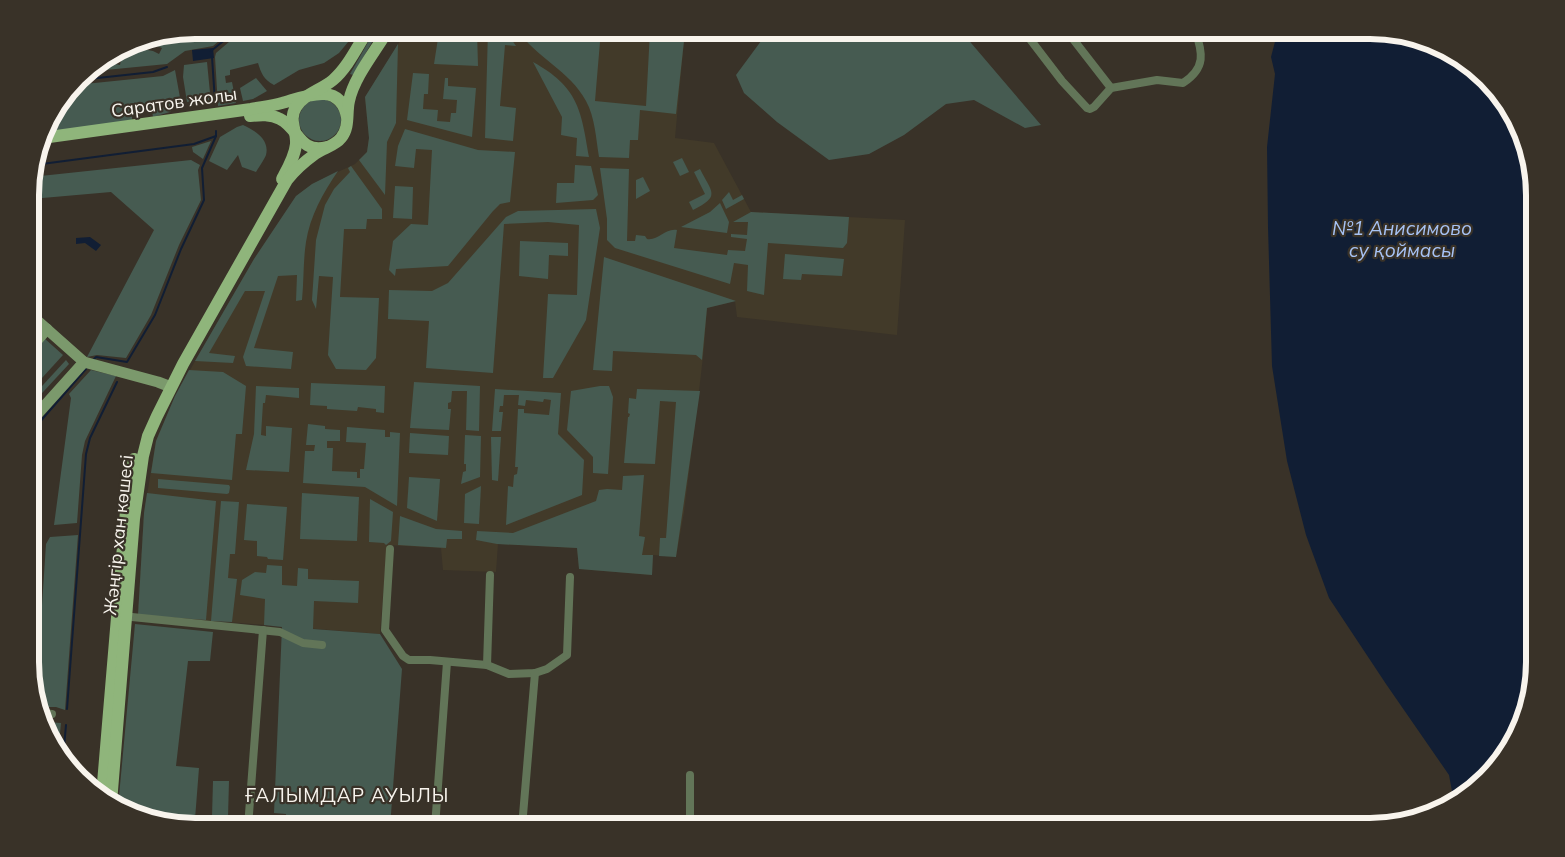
<svg xmlns="http://www.w3.org/2000/svg" width="1565" height="857" font-family="Mulish,sans-serif">
<style>
.education{fill:#423a29}
.green{fill:#465b51}
.water{fill:#111e34}
.lines{fill:none;stroke-linecap:round;stroke-linejoin:round}
.stream{stroke:#111e34;stroke-width:2}
.minor{stroke:#627558;stroke-width:8}
.secondary{stroke:#7b996c;stroke-width:11}
.primary{stroke:#8fb57b;stroke-width:12}
.labels{text-anchor:middle;dominant-baseline:central;stroke-width:4.5;stroke-linejoin:round;paint-order:stroke}
.street-label{font-size:18px;fill:#f8f4ed;stroke:#393228}
.water-label{font-size:19px;font-style:italic;fill:#a7c3f5;stroke:#393228}
.neighbourhood-label{font-size:19px;letter-spacing:1px;fill:#f8f4ed;stroke:#393228}
.rim{fill:none;stroke:#f8f4ed;stroke-width:6}
</style>
<rect width="100%" height="100%" fill="#393228"/>
<polygon class="education" points="407,30 685,30 675,138 714,143 751,212 905,220 897,335 737,317 735,301 707,308 704,348 698,400 684,512 676,557 653,555 652,575 579,569 577,548 498,544 496,572 443,570 441,548 387,545 380,634 138,615 144,513 156,441 175,396 254,259 296,196 312,184 355,164 367,152 369,138 365,97"/>
<g class="green">
<polygon points="195,30 232,30 213,46 185,51 167,64 85,72 115,53 115,59 111,59 110,63 120,65 121,60 117,60 118,55 120,55 120,50 126,46 153,51 159,54 162,48 142,40"/>
<path d="M243,30H358L339,53L324,63L299,70L274,85C264,80 261,73 258,63L230,70V75L225,76L226,83L232,82L236,103L218,106L215,57L216,53Z"/>
<polygon points="375,30 379,30 353,75 350,74"/>
<polygon points="461,30 477,30 478,66 434,64 439,32 461,33"/>
<polygon points="488,30 505,30 516,46 505,45 500,106 516,108 513,141 485,138"/>
<path d="M517,30H601L595,101L646,106L650,31L678,34L684,41L676,114L640,110L638,140H630L629,158L599,157C596,139 595,117 586,101C570,71 536,57 517,30Z"/>
<polygon points="763,30 960,30 1041,125 1025,128 974,100 946,104 904,135 869,154 829,160 777,122 744,93 736,75 764,37"/>
<polygon points="398,44 396,123 387,142 385,195 359,160 367,152 369,138 365,97"/>
<polygon points="207,62 211,103 197,100 187,102 183,77 184,65"/>
<path d="M533,62C578,87 581,109 589,157L576,156L577,138L561,135L562,117Z"/>
<polygon points="175,70 181,103 170,112 153,117 152,111 132,114 132,120 44,133 47,122 75,85 163,76"/>
<polygon points="413,73 429,74 428,94 424,94 423,109 438,110 437,121 450,122 451,113 456,113 457,100 443,99 445,78 448,78 448,86 476,88 472,137 407,120"/>
<polygon points="256,78 267,91 253,99 243,101 240,88"/>
<circle cx="320" cy="120" r="21"/>
<path d="M243,125C254,130 270,139 266,155C264,160 259,167 256,172L242,167L238,155L227,170L209,161L220,137L237,127Z"/>
<polygon points="405,129 478,150 515,152 510,202 500,204 493,211 448,266 396,269 395,276 389,270 393,241 411,224 428,225 432,150 416,149 414,168 395,166 398,146"/>
<polygon points="211,141 203,159 193,152 192,147"/>
<polygon points="682,158 689,172 680,176 673,162"/>
<polygon points="191,160 200,165 198,170 201,200 179,245 151,315 126,358 97,355 87,357 154,230 111,192 31,199 31,177"/>
<polygon points="575,165 591,166 598,195 593,200 556,203 557,183 574,183"/>
<polygon points="351,166 382,209 382,219 367,219 366,229 344,229 340,297 379,298 376,358 366,370 336,369 328,355 333,277 319,276 316,309 312,300 316,240 325,205 334,189 350,172 348,168"/>
<path d="M600,168L629,169L627,241H635L636,235L645,236L647,239C658,241 665,228 677,230L674,248L727,255L728,250L745,251L747,239L731,237V234L747,235L748,222H733L751,212L849,217L847,243L843,248L768,243L764,295L747,291L748,265L734,263L730,284L615,248L607,240V219Z"/>
<path d="M700,169C712,193 721,196 693,210L689,202L705,194L694,172Z"/>
<path d="M338,171C323,193 310,216 306,242C303,261 304,281 302,300L296,301L297,275L278,276L254,348L293,352L291,369L246,366L243,357L265,291H245L209,353L235,356L233,363L195,361L254,259L296,196L312,184Z"/>
<polygon points="643,177 650,191 636,199 636,180"/>
<polygon points="395,186 413,187 412,219 393,218"/>
<polygon points="729,192 733,200 742,195 744,199 726,209 722,200"/>
<polygon points="720,203 729,222 727,233 681,227 710,212"/>
<polygon points="596,209 600,228 586,320 553,378 543,378 548,294 577,295 579,225 548,222 504,224 493,373 426,368 429,321 388,319 389,290 432,291 448,283 506,217 518,211"/>
<polygon points="520,241 568,243 568,256 549,255 548,279 519,276"/>
<polygon points="785,254 844,259 842,276 802,274 801,280 783,279"/>
<polygon points="604,257 736,301 707,308 702,360 696,355 613,351 612,371 593,370"/>
<polygon points="44,338 63,355 31,390 31,351"/>
<polygon points="66,360 69,364 31,405 31,398"/>
<polygon points="91,370 116,376 85,441 82,455 77,523 54,525 71,398 69,394"/>
<polygon points="189,370 223,372 246,386 242,434 236,434 232,480 151,473 156,441 175,396"/>
<polygon points="414,382 480,386 479,431 466,430 467,391 452,391 451,402 448,403 448,409 451,409 449,430 410,428"/>
<polygon points="311,383 385,386 384,413 376,412 376,409 358,407 357,411 327,409 327,406 310,405"/>
<polygon points="256,386 299,388 299,398 266,395 265,403 263,403 261,435 266,436 266,426 292,428 289,472 246,470 254,434"/>
<polygon points="600,386 609,386 613,397 608,474 593,473 593,457 567,430 571,391"/>
<polygon points="495,389 561,393 558,434 584,460 582,495 506,525 508,486 513,487 514,475 517,474 518,467 515,467 518,409 524,409 524,413 549,415 551,400 544,399 543,402 526,400 525,406 518,405 519,395 504,395 503,406 500,406 499,412 503,412 501,431 492,431"/>
<polygon points="637,389 700,391 676,557 659,556 660,538 666,538 676,402 660,401 655,464 624,463 628,417 629,417 630,414 628,413 629,398 636,399"/>
<polygon points="308,424 325,426 325,429 340,430 340,441 327,441 327,448 333,448 332,471 357,472 357,478 360,478 360,469 364,469 366,443 346,442 347,427 385,430 385,437 390,437 390,432 400,433 397,506 365,487 303,483 305,451 314,451 315,445 306,445"/>
<polygon points="410,433 449,436 448,455 409,453"/>
<polygon points="465,435 481,436 480,477 461,484 463,472 466,471 466,464 464,464"/>
<polygon points="491,437 501,437 498,481 492,480"/>
<polygon points="644,475 639,536 645,537 642,555 653,555 652,575 579,569 577,548 497,544 476,540 477,531 513,533 596,501 599,490 607,489 622,490 623,476"/>
<polygon points="409,477 440,479 437,521 407,508"/>
<polygon points="158,479 229,485 230,487 229,493 227,494 158,488"/>
<polygon points="481,486 479,524 464,523 465,494"/>
<polygon points="147,493 216,501 206,620 138,615 144,513"/>
<polygon points="302,493 359,497 357,541 300,539"/>
<polygon points="370,499 393,512 391,541 386,545 384,543 369,542"/>
<polygon points="221,501 239,502 235,554 230,554 228,578 237,579 232,622 211,621"/>
<polygon points="247,504 287,507 283,560 268,559 267,557 257,556 257,541 244,540"/>
<polygon points="400,516 436,529 462,531 462,539 447,539 446,548 398,545"/>
<polygon points="78,535 65,710 56,707 40,707 36,697 46,544 50,537"/>
<polygon points="267,565 282,566 282,585 297,586 298,568 308,569 308,579 359,581 358,603 314,601 313,629 380,634 402,669 390,827 285,827 286,814 274,813 282,627 264,625 265,599 240,595 242,580 255,572 266,573"/>
<polygon points="135,624 213,632 210,661 188,661 176,766 199,768 195,819 183,819 173,821 118,807"/>
<polygon points="46,722 61,723 58,754"/>
<polygon points="213,781 229,781 228,817 212,817"/>
</g>
<g class="water">
<polygon points="1278,30 1371,30 1452,52 1507,103 1535,184 1535,673 1513,744 1462,799 1454,802 1449,775 1386,684 1329,598 1306,535 1287,461 1272,366 1268,227 1267,147 1275,74 1271,57"/>
<polygon points="213,48 214,58 193,61 192,50"/>
<polygon points="90,237 101,245 96,251 85,243 76,244 76,238"/>
</g>
<g class="lines">
<g class="stream">
<polyline points="211,51 237,30"/>
<polyline points="212,57 215,102"/>
<polyline points="79,80 153,72 167,67"/>
<polyline points="34,165 194,144 216,136 216,131"/>
<polyline points="93,360 96,357 127,362 155,315 181,249 204,200 202,168 216,136"/>
<polyline points="31,432 86,369"/>
<polyline points="67,709 86,454 90,438 117,382"/>
<polyline points="63,759 66,725"/>
</g>
<g class="minor">
<path d="M1023,30L1062,81L1087,108L1090,109L1094,107L1111,88L1157,80L1183,83C1206,68 1203,53 1195,30"/>
<polyline points="1066,30 1111,88"/>
<polyline points="390,549 385,630 403,656 409,660 430,660 487,665 509,674 535,673 547,669 567,655 570,577"/>
<polyline points="122,616 280,632 303,643 322,645"/>
<polyline points="487,665 490,575"/>
<polyline points="43,713 52,714"/>
<polyline points="248,827 263,630"/>
<polyline points="435,827 447,662"/>
<polyline points="522,827 535,673"/>
<polyline points="685,827 690,818 690,775"/>
</g>
<g class="secondary">
<polyline points="31,315 84,362 158,382 171,387"/>
<polyline points="31,347 47,329"/>
<polyline points="31,421 84,362"/>
</g>
<g class="primary">
<path d="M250,116C260,115 271,114 280,119C299,128 299,154 327,147"/>
<path d="M42,138L251,109C261,107 271,106 282,103C304,97 340,80 347,117"/>
<path d="M282,179C288,168 295,156 296,144C297,130 288,120 296,107C304,94 321,90 333,80C348,67 357,47 368,30"/>
<polyline points="102,795 127,499 134,459"/>
<path d="M111,803L134,519L143,456L148,436L157,416L183,364L287,180C295,170 304,162 315,154C323,148 335,146 341,138C350,127 346,114 349,101C354,77 375,52 388,30"/>
</g>
</g>
<g class="labels">
<g class="street-label">
<text transform="translate(174 102) rotate(-8)">Саратов жолы</text>
<text transform="translate(118 535) rotate(-84)">Жәңгір хан көшесі</text>
</g>
<g class="water-label">
<text x="1402" y="228">№1 Анисимово<tspan x="1402" dy="22">су қоймасы</tspan></text>
</g>
<g class="neighbourhood-label">
<text x="347" y="795">ҒАЛЫМДАР АУЫЛЫ</text>
</g>
</g>
<path d="M0 0H1565V857H0ZM195 39H1370A156 156 0 0 1 1526 195V662A156 156 0 0 1 1370 818H195A156 156 0 0 1 39 662V195A156 156 0 0 1 195 39Z" fill="#393228" fill-rule="evenodd"/>
<path class="rim" d="M195 39H1370A156 156 0 0 1 1526 195V662A156 156 0 0 1 1370 818H195A156 156 0 0 1 39 662V195A156 156 0 0 1 195 39Z"/>
</svg>
